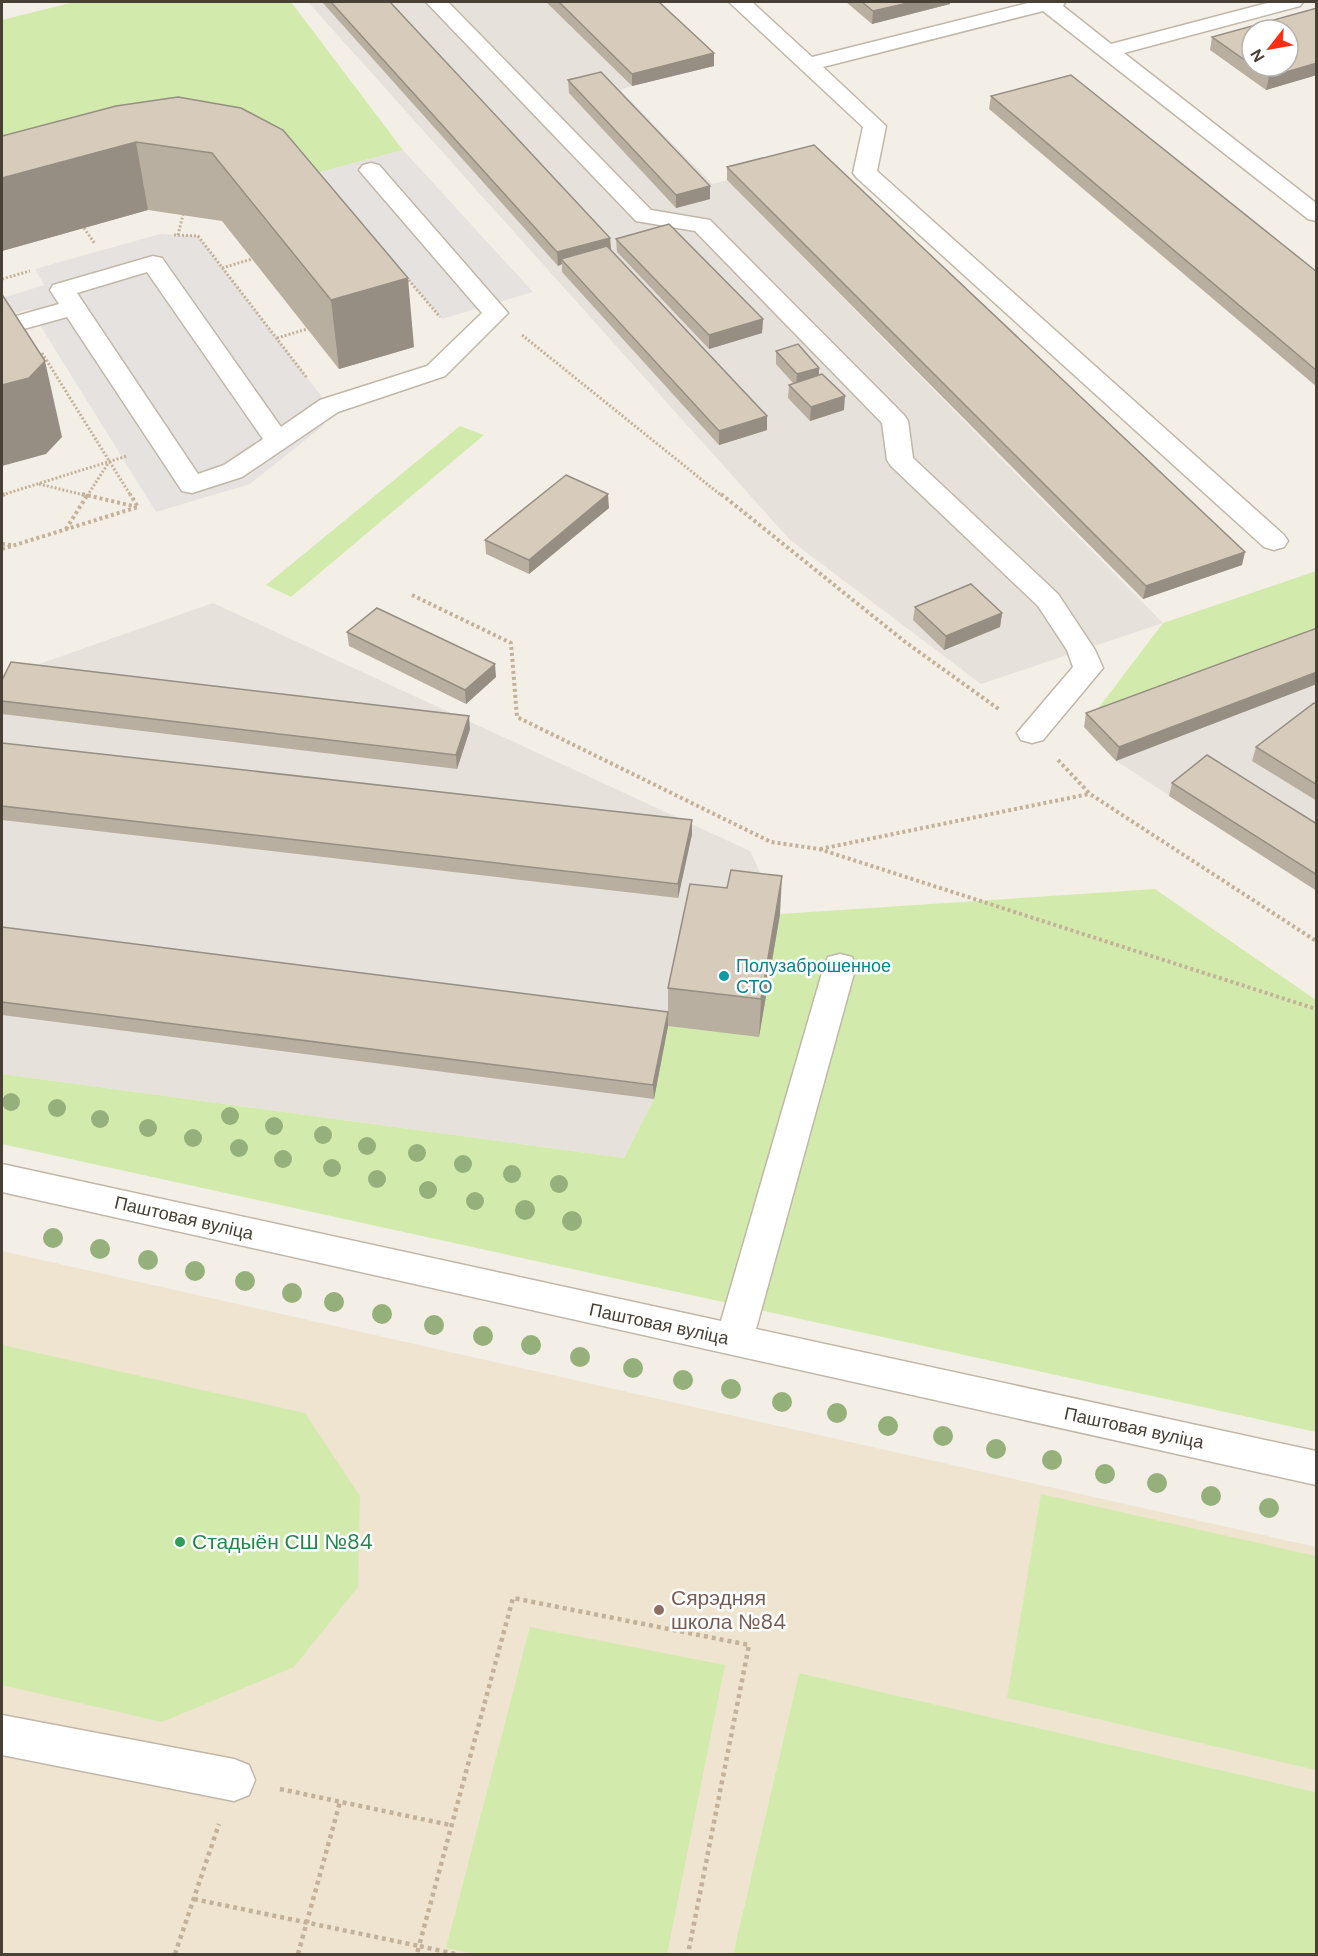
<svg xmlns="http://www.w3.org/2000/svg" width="1318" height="1956" font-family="'DM Sans',sans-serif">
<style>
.industrial{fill:#e6e1db}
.education{fill:#eee4cf}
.green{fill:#d2ebad}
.parking{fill:#e5e2df}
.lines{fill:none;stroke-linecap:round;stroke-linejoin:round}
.minor-casing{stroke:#c0b7a8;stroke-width:3}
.path-far2{stroke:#c3b299;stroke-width:3;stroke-dasharray:2 2;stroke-linecap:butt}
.path-far1{stroke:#c3b299;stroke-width:4;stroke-dasharray:3 3;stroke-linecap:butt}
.path{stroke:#c3b299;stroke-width:4.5;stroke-dasharray:4 4;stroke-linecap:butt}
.minor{fill:#fff;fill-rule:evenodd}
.tree{fill:#96b07c}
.wall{fill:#b9afa1;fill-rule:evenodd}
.shaded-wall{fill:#968e83}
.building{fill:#d7cbbb;stroke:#968e83;stroke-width:1.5}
.culture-dot{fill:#0f9aa8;stroke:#fff;stroke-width:2}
.leisure-dot{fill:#2e9e5b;stroke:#fff;stroke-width:2}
.education-dot{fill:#8d6e63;stroke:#fff;stroke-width:2}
.labels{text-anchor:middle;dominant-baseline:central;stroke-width:5;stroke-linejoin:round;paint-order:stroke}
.culture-label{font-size:18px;fill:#0d838f;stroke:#fff;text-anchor:start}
.street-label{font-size:18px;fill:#484035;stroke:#fff}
.near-leisure-label{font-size:21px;fill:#27864d;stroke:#fff;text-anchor:start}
.near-education-label{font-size:21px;fill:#785e54;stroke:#fff;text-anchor:start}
</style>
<rect width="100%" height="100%" fill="#f4efe6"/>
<g class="industrial">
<polygon points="308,2 546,2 632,86 620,90 671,142 713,184 727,180 1163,623 981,684 790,540"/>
<polygon points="213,603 750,851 780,914 759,1037 654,1099 624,1158 2,1074 2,677"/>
<polygon points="1316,641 1316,891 1116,761 1084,727"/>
</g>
<polygon class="education" points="2,1251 1316,1547 1316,1792 799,1673 733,1954 2,1954"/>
<g class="green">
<polygon points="74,2 291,2 403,150 317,173 2,137 2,20"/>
<polygon points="460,426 484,435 291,597 266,585"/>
<polygon points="1316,571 1316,641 1084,727 1163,623"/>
<polygon points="1155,889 1316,1000 1316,1432 2,1144 2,1074 624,1158 654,1099 668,1026 759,1036 780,914"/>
<polygon points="2,1345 305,1413 360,1496 358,1587 294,1667 162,1722 2,1685"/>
<polygon points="1041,1494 1316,1556 1316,1770 1007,1698"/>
<polygon points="530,1627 725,1665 667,1954 477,1954 446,1948"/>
<polygon points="799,1673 1316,1792 1316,1954 733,1954"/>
</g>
<g class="parking">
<polygon points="403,150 533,292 442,319 317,173"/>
<polygon points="160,234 198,236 329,406 323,426 250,484 156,512 30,309 2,317 2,298 44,285 35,269"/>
</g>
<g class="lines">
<defs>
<g id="minor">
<polygon points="426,2 448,2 651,210 710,220 904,415 908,421 913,458 1058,594 1095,650 1103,668 1043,740 1032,743 1021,740 1017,733 1073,667 1067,650 1038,606 891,466 887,460 882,423 695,231 636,221"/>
<polygon points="729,2 752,2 812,57 1032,2 1065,2 1063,6 1111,44 1271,2 1303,2 1300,6 1124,53 1316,203 1316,221 1308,219 1043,11 823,67 886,126 877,171 1284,535 1288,541 1284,547 1274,550 1264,547 857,178 853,173 863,127"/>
<path d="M371,163L379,165L508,313L445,376L338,412L242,477L192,493L182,491L67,317L2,335V320L59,304L50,290L53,285L153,256L162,258L281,427L320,400L427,366L482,313L363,175L359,170L363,165ZM147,272L263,439L224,465L198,474L77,293Z"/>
<polygon points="840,954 852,957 856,966 756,1329 1316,1451 1316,1485 2,1192 2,1164 721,1321 824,966 828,957"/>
<polygon points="2,1715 234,1759 249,1765 255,1780 249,1795 234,1801 2,1755"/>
</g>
</defs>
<use href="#minor" class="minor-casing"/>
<g class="path-far2">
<polyline points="84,228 95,244"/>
<polyline points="174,235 198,236 307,378"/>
<polyline points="178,235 183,215"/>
<polyline points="222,268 252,259"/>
<polyline points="406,277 440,317"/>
<polyline points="2,279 30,271"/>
<polyline points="522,335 722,496"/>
<polyline points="277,338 307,329"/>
<polyline points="42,353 131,496"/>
<polyline points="39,484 88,496"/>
<polyline points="2,495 127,456"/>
<polyline points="87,496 109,462"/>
</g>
<g class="path-far1">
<polyline points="82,494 137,507"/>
<polyline points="721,494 904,641 1000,710"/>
<polyline points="2,495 5,494"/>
<polyline points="66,529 88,494"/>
<polyline points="2,544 11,545"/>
<polyline points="2,549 138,507 130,494"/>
<polyline points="412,595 511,643 517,717 771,842 819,849 1316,1009"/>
<polyline points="1058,760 1090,794 1316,941"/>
<polyline points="820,849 1089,794"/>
</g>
<g class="path">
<polyline points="280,1789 450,1825"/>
<polyline points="194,1899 419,1946 417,1954"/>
<polyline points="175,1954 219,1824"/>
<polyline points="298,1954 340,1802"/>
<polyline points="455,1954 419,1946 513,1598 749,1645 688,1954"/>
</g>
<use href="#minor" class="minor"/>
</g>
<g class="tree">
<circle cx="11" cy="1102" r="9"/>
<circle cx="57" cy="1108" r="9"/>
<circle cx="230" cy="1116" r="9"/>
<circle cx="100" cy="1119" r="9"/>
<circle cx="274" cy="1126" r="9"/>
<circle cx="148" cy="1128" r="9"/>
<circle cx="323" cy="1135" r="9"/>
<circle cx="193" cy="1138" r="9"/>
<circle cx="367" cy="1146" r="9"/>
<circle cx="239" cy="1148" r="9"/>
<circle cx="417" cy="1153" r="9"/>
<circle cx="283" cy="1159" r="9"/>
<circle cx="463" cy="1164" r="9"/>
<circle cx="332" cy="1168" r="9"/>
<circle cx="512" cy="1174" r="9"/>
<circle cx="377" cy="1179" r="9"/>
<circle cx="559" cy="1184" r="9"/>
<circle cx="428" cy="1190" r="9"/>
<circle cx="475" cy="1201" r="9"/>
<circle cx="525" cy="1210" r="10"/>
<circle cx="572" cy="1221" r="10"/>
<circle cx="53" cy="1238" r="10"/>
<circle cx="100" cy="1249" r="10"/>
<circle cx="148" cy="1260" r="10"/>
<circle cx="195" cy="1271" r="10"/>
<circle cx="245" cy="1281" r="10"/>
<circle cx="292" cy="1293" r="10"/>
<circle cx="334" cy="1302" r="10"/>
<circle cx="382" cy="1314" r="10"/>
<circle cx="434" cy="1325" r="10"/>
<circle cx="483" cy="1336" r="10"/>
<circle cx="531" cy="1345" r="10"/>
<circle cx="580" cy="1357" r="10"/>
<circle cx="633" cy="1368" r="10"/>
<circle cx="683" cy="1380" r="10"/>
<circle cx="731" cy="1389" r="10"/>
<circle cx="782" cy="1402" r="10"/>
<circle cx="837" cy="1413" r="10"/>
<circle cx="888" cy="1426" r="10"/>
<circle cx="943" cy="1436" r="10"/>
<circle cx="996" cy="1449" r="10"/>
<circle cx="1052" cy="1460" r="10"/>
<circle cx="1105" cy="1474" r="10"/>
<circle cx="1157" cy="1483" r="10"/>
<circle cx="1211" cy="1496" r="10"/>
<circle cx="1269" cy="1508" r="10"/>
</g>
<g class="wall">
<polygon points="322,2 390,2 610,238 611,250 767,430 719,445 562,272 562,264 558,266"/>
<polygon points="546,2 659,2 714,53 714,66 632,86"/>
<polygon points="846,2 950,2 950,4 872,24"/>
<path d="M1317,8V75L1266,90L1210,50L1212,37ZM1252,30L1288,66H1252Z"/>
<polygon points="568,80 710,186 710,199 676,208 569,93"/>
<polygon points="991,96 1317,272 1317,387 989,109"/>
<polygon points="178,97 414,347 339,369 222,221 148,210 2,251"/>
<polygon points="727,167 1242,565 1143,599 727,180"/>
<polygon points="616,239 763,319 762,333 709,349 617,252"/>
<polygon points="776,351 819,375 844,410 810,421 788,398 789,385 793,383 776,364"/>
<polygon points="609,508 529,574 486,554 485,540"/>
<polygon points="915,607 1002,613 1000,627 944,650 913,620"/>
<polygon points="1317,628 1116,761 1084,727 1086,713"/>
<polygon points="347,632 496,677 466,704 349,646"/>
<polygon points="2,680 470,729 457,769 2,714"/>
<polygon points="1317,705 1317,801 1252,761 1256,747"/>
<polygon points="2,743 692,834 678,898 2,820"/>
<polygon points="1172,783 1317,824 1317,891 1169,796"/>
<polygon points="780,914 759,1037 668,1026 654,1099 2,1015 2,927 668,1012 668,988"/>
</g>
<g class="shaded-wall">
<polygon points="912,2 950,2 950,4 872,24 873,11"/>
<polygon points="714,53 714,66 632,86 632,74"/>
<polygon points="1317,63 1317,75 1266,90 1269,77"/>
<polygon points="136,142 148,210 2,251 2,178"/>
<polygon points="710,186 710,199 676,208 676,195"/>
<polygon points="610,238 611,251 561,259 562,264 558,266 557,252"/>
<polygon points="408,278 414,347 339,369 331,300"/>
<polygon points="763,319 762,333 709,349 709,335"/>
<polygon points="45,361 62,437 46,454 2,466 2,385"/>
<polygon points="819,368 819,381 796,387 797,374"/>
<polygon points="845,396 844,410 810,421 811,407"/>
<polygon points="767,416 767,430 719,445 719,431"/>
<polygon points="608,494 609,508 529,574 529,560"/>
<polygon points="1245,552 1242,565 1143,599 1146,586"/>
<polygon points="1002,613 1000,627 944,650 946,636"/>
<polygon points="495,664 496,677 466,704 465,690"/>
<polygon points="1317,672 1317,684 1116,761 1119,747"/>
<polygon points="469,716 470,729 457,769 456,755"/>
<polygon points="692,820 692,834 678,898 678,884"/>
<polygon points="782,876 780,914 759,1037 761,999"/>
<polygon points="668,1012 668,1026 654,1099 653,1085"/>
</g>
<g class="building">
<polygon points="331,2 390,2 610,238 557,252"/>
<polygon points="559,2 659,2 714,53 632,74"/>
<polygon points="862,2 912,2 873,11"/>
<polygon points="1317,8 1317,63 1269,77 1253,66 1288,66 1288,30 1252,30 1252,65 1212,37"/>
<polygon points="601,72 710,186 676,195 568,80"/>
<polygon points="1071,75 1317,272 1317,371 991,96"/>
<polygon points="178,97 241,108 283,130 408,278 331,300 212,153 136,142 2,178 2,136 116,106"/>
<polygon points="814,145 1245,552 1146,586 727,167"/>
<polygon points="669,224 763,319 709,335 616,239"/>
<polygon points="607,246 767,416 719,431 561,259"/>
<polygon points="2,296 3,296 45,361 29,378 2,385"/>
<polygon points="798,344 819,368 797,374 776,351"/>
<polygon points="822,374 845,396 811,407 789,385"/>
<polygon points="566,475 608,494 529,560 485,540"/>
<polygon points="971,584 1002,613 946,636 915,607"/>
<polygon points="377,608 495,664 465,690 347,632"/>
<polygon points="1317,628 1317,672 1119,747 1086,713"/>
<polygon points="11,662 469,716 456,755 2,701 2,680"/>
<polygon points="1314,703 1317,705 1317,785 1256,747"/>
<polygon points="2,743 692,820 678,884 2,806"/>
<polygon points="1207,755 1317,824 1317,875 1172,783"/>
<polygon points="731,870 782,876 761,999 668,988 690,884 727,888"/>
<polygon points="2,927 668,1012 653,1085 2,1002"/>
</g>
<circle class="culture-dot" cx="724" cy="976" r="6"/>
<circle class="leisure-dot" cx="180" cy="1542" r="6"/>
<circle class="education-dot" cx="659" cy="1610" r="6"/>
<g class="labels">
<g class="culture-label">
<text x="736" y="966">Полузаброшенное<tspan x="736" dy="21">СТО</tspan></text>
</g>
<g class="street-label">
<text transform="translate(184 1218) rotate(13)">Паштовая вуліца</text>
<text transform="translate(659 1324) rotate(12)">Паштовая вуліца</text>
<text transform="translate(1134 1428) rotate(12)">Паштовая вуліца</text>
</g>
<g class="near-leisure-label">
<text x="192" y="1542">Стадыён СШ №84</text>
</g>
<g class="near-education-label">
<text x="671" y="1598">Сярэдняя<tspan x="671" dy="24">школа №84</tspan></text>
</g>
</g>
<rect width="1318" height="1956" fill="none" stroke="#484035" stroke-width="6"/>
<g transform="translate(1270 48) rotate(239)"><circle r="28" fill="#ffffff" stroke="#b6b3ae" stroke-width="1.5"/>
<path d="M0-4.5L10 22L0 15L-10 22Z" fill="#ff2c13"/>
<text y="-9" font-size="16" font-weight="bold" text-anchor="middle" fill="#484035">N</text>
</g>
</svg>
